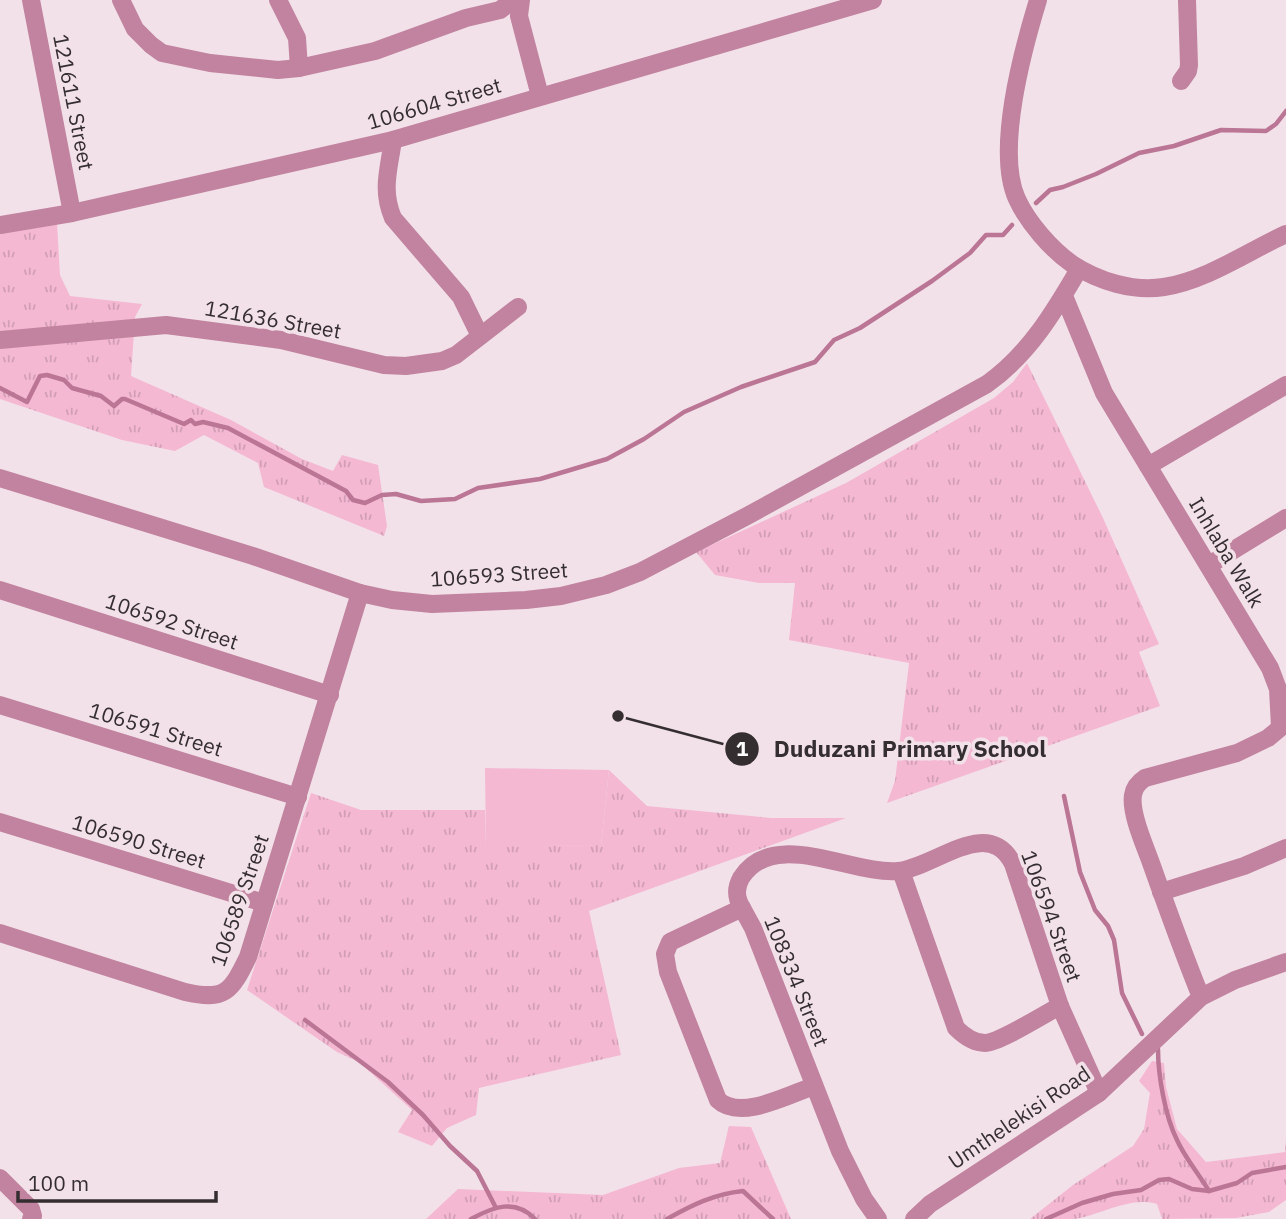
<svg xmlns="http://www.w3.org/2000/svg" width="1286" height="1219" font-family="'IBM Plex Sans',sans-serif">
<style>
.grass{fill:url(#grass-tufts)}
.pitch{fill:#f4b8d2}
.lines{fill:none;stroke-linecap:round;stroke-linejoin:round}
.stream{stroke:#bb7595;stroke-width:4.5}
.minor{stroke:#c1839f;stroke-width:18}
.labels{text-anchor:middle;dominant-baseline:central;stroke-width:7;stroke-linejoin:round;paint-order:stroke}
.street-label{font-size:21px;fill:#352e31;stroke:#f3e1e9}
.leader{fill:none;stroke:#352e31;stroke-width:2.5}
.callout-dot{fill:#352e31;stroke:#f3e1e9;stroke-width:2.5}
.mark-label{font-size:21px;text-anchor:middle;font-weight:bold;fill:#fff}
.callout-label{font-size:23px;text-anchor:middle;font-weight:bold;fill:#352e31;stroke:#f3e1e9;stroke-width:7;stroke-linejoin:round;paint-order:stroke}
</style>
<defs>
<pattern id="grass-tufts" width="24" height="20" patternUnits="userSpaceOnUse" patternTransform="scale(1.75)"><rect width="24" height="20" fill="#f4b8d2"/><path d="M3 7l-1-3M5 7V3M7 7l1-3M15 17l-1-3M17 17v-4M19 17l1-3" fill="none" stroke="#d29eb5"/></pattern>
</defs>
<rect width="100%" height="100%" fill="#f3e1e9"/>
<g class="grass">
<polygon points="57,223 60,275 70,296 142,304 135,317 131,376 231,420 302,459 333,471 342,455 378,465 387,526 384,536 264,487 258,463 204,435 175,451 122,440 0,399 0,232"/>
<polygon points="1027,363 1103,518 1159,644 1139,652 1160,706 887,803 895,781 909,663 789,640 795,583 759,583 715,575 696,552 846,483 994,398 1013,382"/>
<polygon points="609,770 647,806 771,818 846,818 589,911 621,1055 479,1088 476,1115 447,1128 432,1146 398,1132 412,1110 359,1062 337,1052 247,990 311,793 361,810 485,810 486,846 601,845"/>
<path d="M1152,1061L1164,1063L1166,1087L1177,1129L1206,1162L1285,1152L1286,1139V1200L1269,1212L1236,1218L1162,1219L1157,1204C1131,1196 1100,1215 1075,1219C1061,1219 1044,1219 1030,1219L1073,1185L1133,1146L1144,1129L1150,1093L1139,1081Z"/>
<polygon points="729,1126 751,1127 791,1219 426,1219 458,1189 603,1195 679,1168 720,1163"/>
</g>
<polygon class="pitch" points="485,768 609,770 601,845 486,847"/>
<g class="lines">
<g class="stream">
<polyline points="1036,203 1050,190 1063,187 1096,174 1139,153 1174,146 1221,130 1266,131 1276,124 1286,111"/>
<polyline points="0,388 27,402 40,376 47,375 64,380 72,388 101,396 114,406 122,399 125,399 184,424 191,420 195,424 203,422 228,428 346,491 353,500 365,503 382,495 396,494 421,501 455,499 478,488 540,479 607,459 644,439 684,412 741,387 815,362 834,340 860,328 932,281 970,253 986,235 1003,235 1012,225"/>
<polyline points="1064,796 1080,872 1095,910 1108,926 1114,940 1122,993 1142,1034"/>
<polyline points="305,1020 388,1082 423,1115 450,1146 477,1171 495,1206"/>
<path d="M1158,1049C1158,1075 1165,1116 1177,1140C1185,1158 1199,1174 1209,1191"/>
<path d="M471,1219C493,1207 515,1198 535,1219"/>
<path d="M667,1219C692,1205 714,1194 743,1191L773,1219"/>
<polyline points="1046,1219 1082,1203 1113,1194 1141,1190 1159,1180 1169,1179 1192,1189 1209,1191 1237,1183 1252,1173 1286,1167"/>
</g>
<g class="minor">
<polyline points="31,0 72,213"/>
<polyline points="121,0 135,29 151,45 162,53 210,63 278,70 299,68 375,51 466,18 500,10 513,0"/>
<polyline points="278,0 297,38 299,68"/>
<polyline points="521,0 519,16 540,96"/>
<path d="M1038,0C1023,49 995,151 1017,199C1028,223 1051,249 1072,264C1098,281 1133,292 1164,287C1207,280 1247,252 1286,234"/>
<polyline points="1181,81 1188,71 1189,65 1187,0"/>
<path d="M393,140C389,169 381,190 393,218L461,297L480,336"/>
<polyline points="0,225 72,213 393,140 873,0"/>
<polyline points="1064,296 1104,393 1270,668 1278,689 1280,727"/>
<polyline points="0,340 166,325 281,340 384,365 406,366 442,361 456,355 518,307"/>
<polyline points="1148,466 1286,385"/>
<path d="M0,478L253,556L360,593L392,600L432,604L526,600L561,596L606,585L640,572L747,516L987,384C1029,354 1054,312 1079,269"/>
<polyline points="1209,565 1286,518"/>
<polyline points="0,590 330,695"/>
<polyline points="0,705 298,797"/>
<polyline points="0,822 264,903"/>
<path d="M901,871L956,1028C964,1036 974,1043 985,1043C999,1043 1046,1013 1060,1006"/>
<polyline points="1161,892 1244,866 1286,848"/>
<path d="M742,908C736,898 735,889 741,878C773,827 852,875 898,871C936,867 988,815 1013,864L1060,1006L1099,1093"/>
<path d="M0,933L185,992C225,1001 231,992 248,957L360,593"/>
<path d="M1201,997C1183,953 1167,908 1151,863C1145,846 1130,813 1133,795C1134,788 1139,782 1145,778L1237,753L1268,738L1286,723"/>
<path d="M814,1086C788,1095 740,1121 718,1100L668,972L665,954L670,942L742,908L753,928L840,1151L864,1199L878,1219"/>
<polyline points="0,1178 31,1209 33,1216 31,1219"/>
<polyline points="914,1219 930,1204 1099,1093 1201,997 1235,980 1286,962"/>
</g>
</g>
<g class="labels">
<g class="street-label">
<text transform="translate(74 102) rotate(79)">121611 Street</text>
<text transform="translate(434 103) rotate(-16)">106604 Street</text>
<text transform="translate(273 319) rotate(10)">121636 Street</text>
<text transform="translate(1227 552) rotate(59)">Inhlaba Walk</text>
<text transform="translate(499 574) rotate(-4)">106593 Street</text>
<text transform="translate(172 621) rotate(18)">106592 Street</text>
<text transform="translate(156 729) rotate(17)">106591 Street</text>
<text transform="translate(139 841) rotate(17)">106590 Street</text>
<text transform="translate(239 900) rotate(-71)">106589 Street</text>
<text transform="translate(1052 916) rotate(70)">106594 Street</text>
<text transform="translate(797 981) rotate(68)">108334 Street</text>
<text transform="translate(1019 1117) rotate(-34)">Umthelekisi Road</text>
</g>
</g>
<path class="leader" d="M618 716L742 749"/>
<g class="callout-dot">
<circle cx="618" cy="716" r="7"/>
<circle cx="742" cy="749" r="18"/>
</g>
<g class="mark-label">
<text x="742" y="756">1</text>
</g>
<g class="callout-label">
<text x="910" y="757">Duduzani Primary School</text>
</g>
<path d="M18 1191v10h198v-10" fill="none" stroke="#352e31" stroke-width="3.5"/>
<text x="28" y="1191" font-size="21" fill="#352e31" stroke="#f3e1e9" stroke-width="5" paint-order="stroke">100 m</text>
</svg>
